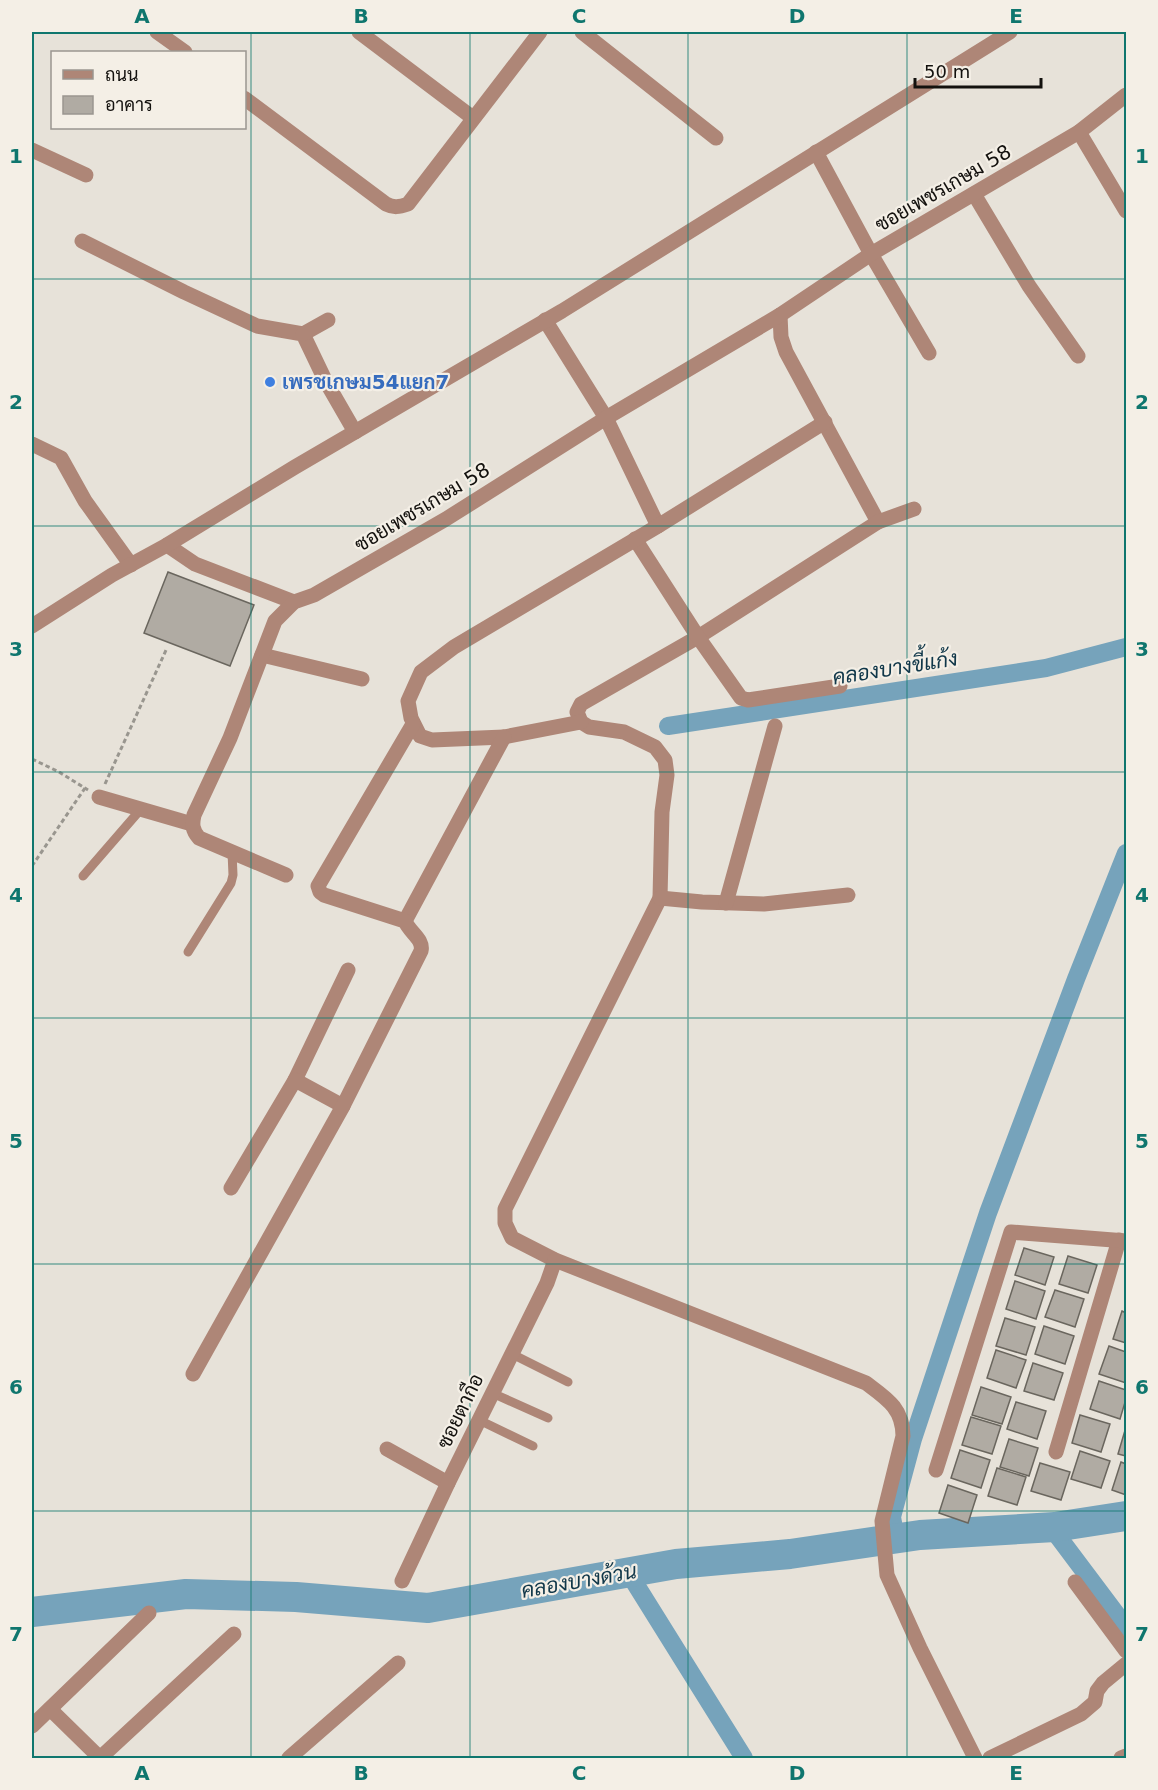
<svg xmlns="http://www.w3.org/2000/svg" width="1158" height="1790" font-family="'DejaVu Sans',Sarabun,sans-serif">
<style>
.lines{fill:none;stroke-linecap:round;stroke-linejoin:round}
.canal{stroke:#76a3bb;stroke-width:18}
.river{stroke:#76a3bb;stroke-width:30}
.building{fill:#b0aba3;stroke:#6a665e;stroke-width:1.5}
.path{stroke:#99968f;stroke-width:3;stroke-dasharray:4.5 3;stroke-linecap:butt}
.lane{stroke:#ae8677;stroke-width:9}
.street{stroke:#ae8677;stroke-width:15}
.grid{fill:none;stroke:#0f766e;stroke-width:1.5;stroke-opacity:0.55}
.shop-dot{fill:#3f7fe0;stroke:#f4efe6;stroke-width:2}
.labels{text-anchor:middle;dominant-baseline:central;stroke-width:4.5;stroke-linejoin:round;paint-order:stroke}
.street-label{font-size:20px;fill:#13110e;stroke:#f4efe6}
.shop-label{font-size:20px;font-weight:bold;fill:#366cbe;stroke:#f4efe6;text-anchor:start}
.water-label{font-size:21px;font-style:italic;fill:#103749;stroke:#f4efe6}
.neatline{fill:none;stroke:#0f766e;stroke-width:2}
.grid-label{font-size:20px;text-anchor:middle;font-weight:bold;fill:#0f766e}
</style>
<rect width="100%" height="100%" fill="#e7e2d9"/>
<g class="lines">
<g class="canal">
<polyline points="668,726 1046,668 1126,647"/>
<polyline points="1051,1527 1126,1627"/>
<polyline points="896,1539 892,1517 913,1439 988,1213 1076,979 1126,853"/>
<polyline points="628,1572 744,1758"/>
</g>
<polyline class="river" points="32,1612 186,1594 296,1597 428,1608 676,1564 790,1554 920,1535 1055,1527 1126,1516"/>
</g>
<g class="building">
<polygon points="168,572 254,605 230,666 144,633"/>
<polygon points="1024,1248 1054,1257 1045,1285 1015,1275"/>
<polygon points="1068,1256 1097,1265 1088,1293 1059,1284"/>
<polygon points="1015,1281 1045,1291 1036,1319 1006,1309"/>
<polygon points="1055,1290 1084,1299 1075,1327 1045,1317"/>
<polygon points="1122,1311 1126,1313 1126,1343 1113,1339"/>
<polygon points="1005,1318 1035,1327 1026,1355 996,1346"/>
<polygon points="1044,1326 1074,1336 1065,1364 1035,1354"/>
<polygon points="1109,1346 1126,1352 1126,1383 1099,1374"/>
<polygon points="996,1350 1026,1360 1016,1388 987,1378"/>
<polygon points="1033,1363 1063,1373 1054,1400 1024,1391"/>
<polygon points="1099,1381 1126,1390 1126,1399 1120,1419 1090,1409"/>
<polygon points="981,1387 1011,1397 1002,1424 972,1415"/>
<polygon points="1016,1402 1046,1411 1037,1439 1007,1429"/>
<polygon points="1080,1415 1110,1424 1101,1452 1072,1443"/>
<polygon points="971,1417 1001,1426 992,1454 962,1445"/>
<polygon points="1126,1427 1126,1456 1118,1454"/>
<polygon points="1009,1439 1038,1448 1029,1476 1000,1467"/>
<polygon points="960,1450 990,1460 981,1488 951,1478"/>
<polygon points="1080,1451 1110,1461 1101,1488 1071,1479"/>
<polygon points="1121,1462 1126,1464 1126,1495 1112,1490"/>
<polygon points="1040,1463 1070,1472 1061,1500 1031,1491"/>
<polygon points="997,1468 1026,1477 1017,1505 988,1496"/>
<polygon points="948,1485 977,1495 968,1523 939,1513"/>
</g>
<g class="lines">
<g class="path">
<polyline points="32,759 59,772 88,790"/>
<polyline points="105,784 167,648"/>
<polyline points="32,866 85,788"/>
</g>
<g class="lane">
<polyline points="83,876 141,809"/>
<polyline points="188,952 231,883 233,875 232,852"/>
<polyline points="512,1354 568,1382"/>
<polyline points="492,1393 548,1418"/>
<polyline points="479,1420 533,1446"/>
</g>
<g class="street">
<polyline points="157,32 185,52"/>
<polyline points="359,32 473,118"/>
<polyline points="582,32 716,138"/>
<path d="M244,98L386,204C394,208 399,207 408,204L540,32"/>
<polyline points="1079,132 1126,211"/>
<polyline points="32,150 86,175"/>
<polyline points="816,152 871,254 929,353"/>
<polyline points="974,194 1029,286 1078,356"/>
<polyline points="82,241 184,292 257,326 303,334 325,380 355,432"/>
<polyline points="780,315 781,337 786,352 878,522"/>
<polyline points="545,320 606,418 658,526"/>
<polyline points="303,334 328,320"/>
<polyline points="32,444 61,458 85,501 131,565"/>
<path d="M914,509L878,522L698,637L581,704L577,712L581,722L589,727L624,732L655,747L665,760L667,775L662,812L660,898L505,1209V1223L512,1238L555,1260L866,1383C886,1398 903,1408 903,1436L882,1521L887,1575L920,1648L975,1758"/>
<polyline points="635,539 698,637 741,698 748,700 840,686"/>
<polyline points="167,545 195,564 294,602"/>
<polyline points="32,626 112,575 167,545 295,467 562,311 1010,32"/>
<polyline points="262,655 362,679"/>
<polyline points="581,722 504,737 432,740 420,736 411,718 408,701 421,672 454,647 658,526 825,422"/>
<polyline points="99,797 192,824"/>
<path d="M286,875L199,838C192,830 192,824 194,815L230,738L275,621L294,602L314,595L446,519L606,418L780,315L871,254L1079,132L1126,95"/>
<polyline points="660,898 702,902 764,904 848,895"/>
<polyline points="726,903 775,726"/>
<polyline points="405,921 504,737"/>
<polyline points="295,1080 348,970"/>
<polyline points="231,1188 295,1080 343,1106"/>
<path d="M193,1374L343,1106L421,951C424,939 409,932 405,921L324,895L320,892L318,886L413,724"/>
<polyline points="387,1449 448,1483"/>
<polyline points="1056,1452 1119,1240"/>
<polyline points="936,1470 1011,1232 1126,1241"/>
<polyline points="402,1581 448,1483 547,1283 555,1260"/>
<polyline points="1075,1582 1126,1651"/>
<polyline points="50,1709 100,1758"/>
<polyline points="32,1726 149,1613"/>
<polyline points="100,1758 234,1634"/>
<polyline points="289,1758 398,1663"/>
<polyline points="990,1758 1081,1714 1095,1702 1097,1691 1103,1683 1126,1664"/>
<polyline points="1121,1758 1126,1756"/>
</g>
</g>
<path class="grid" d="M251,32V1758M470,32V1758M688,32V1758M907,32V1758M32,279H1126M32,526H1126M32,772H1126M32,1018H1126M32,1264H1126M32,1511H1126"/>
<circle class="shop-dot" cx="270" cy="382" r="6"/>
<g class="labels">
<g class="street-label">
<text transform="translate(943 188) rotate(-30)">ซอยเพชรเกษม 58</text>
<text transform="translate(422 507) rotate(-31)">ซอยเพชรเกษม 58</text>
<text transform="translate(460 1411) rotate(-64)">ซอยตากือ</text>
</g>
<g class="shop-label">
<text x="282" y="382">เพรชเกษม54แยก7</text>
</g>
<g class="water-label">
<text transform="translate(895 668) rotate(-9)">คลองบางขี้แก้ง</text>
<text transform="translate(579 1581) rotate(-10)">คลองบางด้วน</text>
</g>
</g>
<rect width="1158" height="1790" fill="none" stroke="#f4efe6" stroke-width="66"/>
<rect x="51" y="51" width="195" height="78" fill="#f4efe6" stroke="#9a9690" stroke-width="1.5"/>
<rect x="63" y="70" width="30" height="9" fill="#ae8677" stroke="#9a9690" stroke-width="1.5"/>
<text x="105" y="81" font-size="18" fill="#13110e">ถนน</text>
<rect x="63" y="96" width="30" height="18" fill="#b0aba3" stroke="#9a9690" stroke-width="1.5"/>
<text x="105" y="111" font-size="18" fill="#13110e">อาคาร</text>
<path d="M915 78v9h126v-9" fill="none" stroke="#13110e" stroke-width="3"/>
<text x="924" y="78" font-size="18" fill="#13110e" stroke="#f4efe6" stroke-width="4.5" paint-order="stroke">50 m</text>
<rect x="33" y="33" width="1092" height="1724" class="neatline"/>
<g class="grid-label">
<text x="142" y="23">A</text>
<text x="361" y="23">B</text>
<text x="579" y="23">C</text>
<text x="797" y="23">D</text>
<text x="1016" y="23">E</text>
<text x="16" y="163">1</text>
<text x="1142" y="163">1</text>
<text x="16" y="409">2</text>
<text x="1142" y="409">2</text>
<text x="16" y="656">3</text>
<text x="1142" y="656">3</text>
<text x="16" y="902">4</text>
<text x="1142" y="902">4</text>
<text x="16" y="1148">5</text>
<text x="1142" y="1148">5</text>
<text x="16" y="1394">6</text>
<text x="1142" y="1394">6</text>
<text x="16" y="1641">7</text>
<text x="1142" y="1641">7</text>
<text x="142" y="1780">A</text>
<text x="361" y="1780">B</text>
<text x="579" y="1780">C</text>
<text x="797" y="1780">D</text>
<text x="1016" y="1780">E</text>
</g>
</svg>
